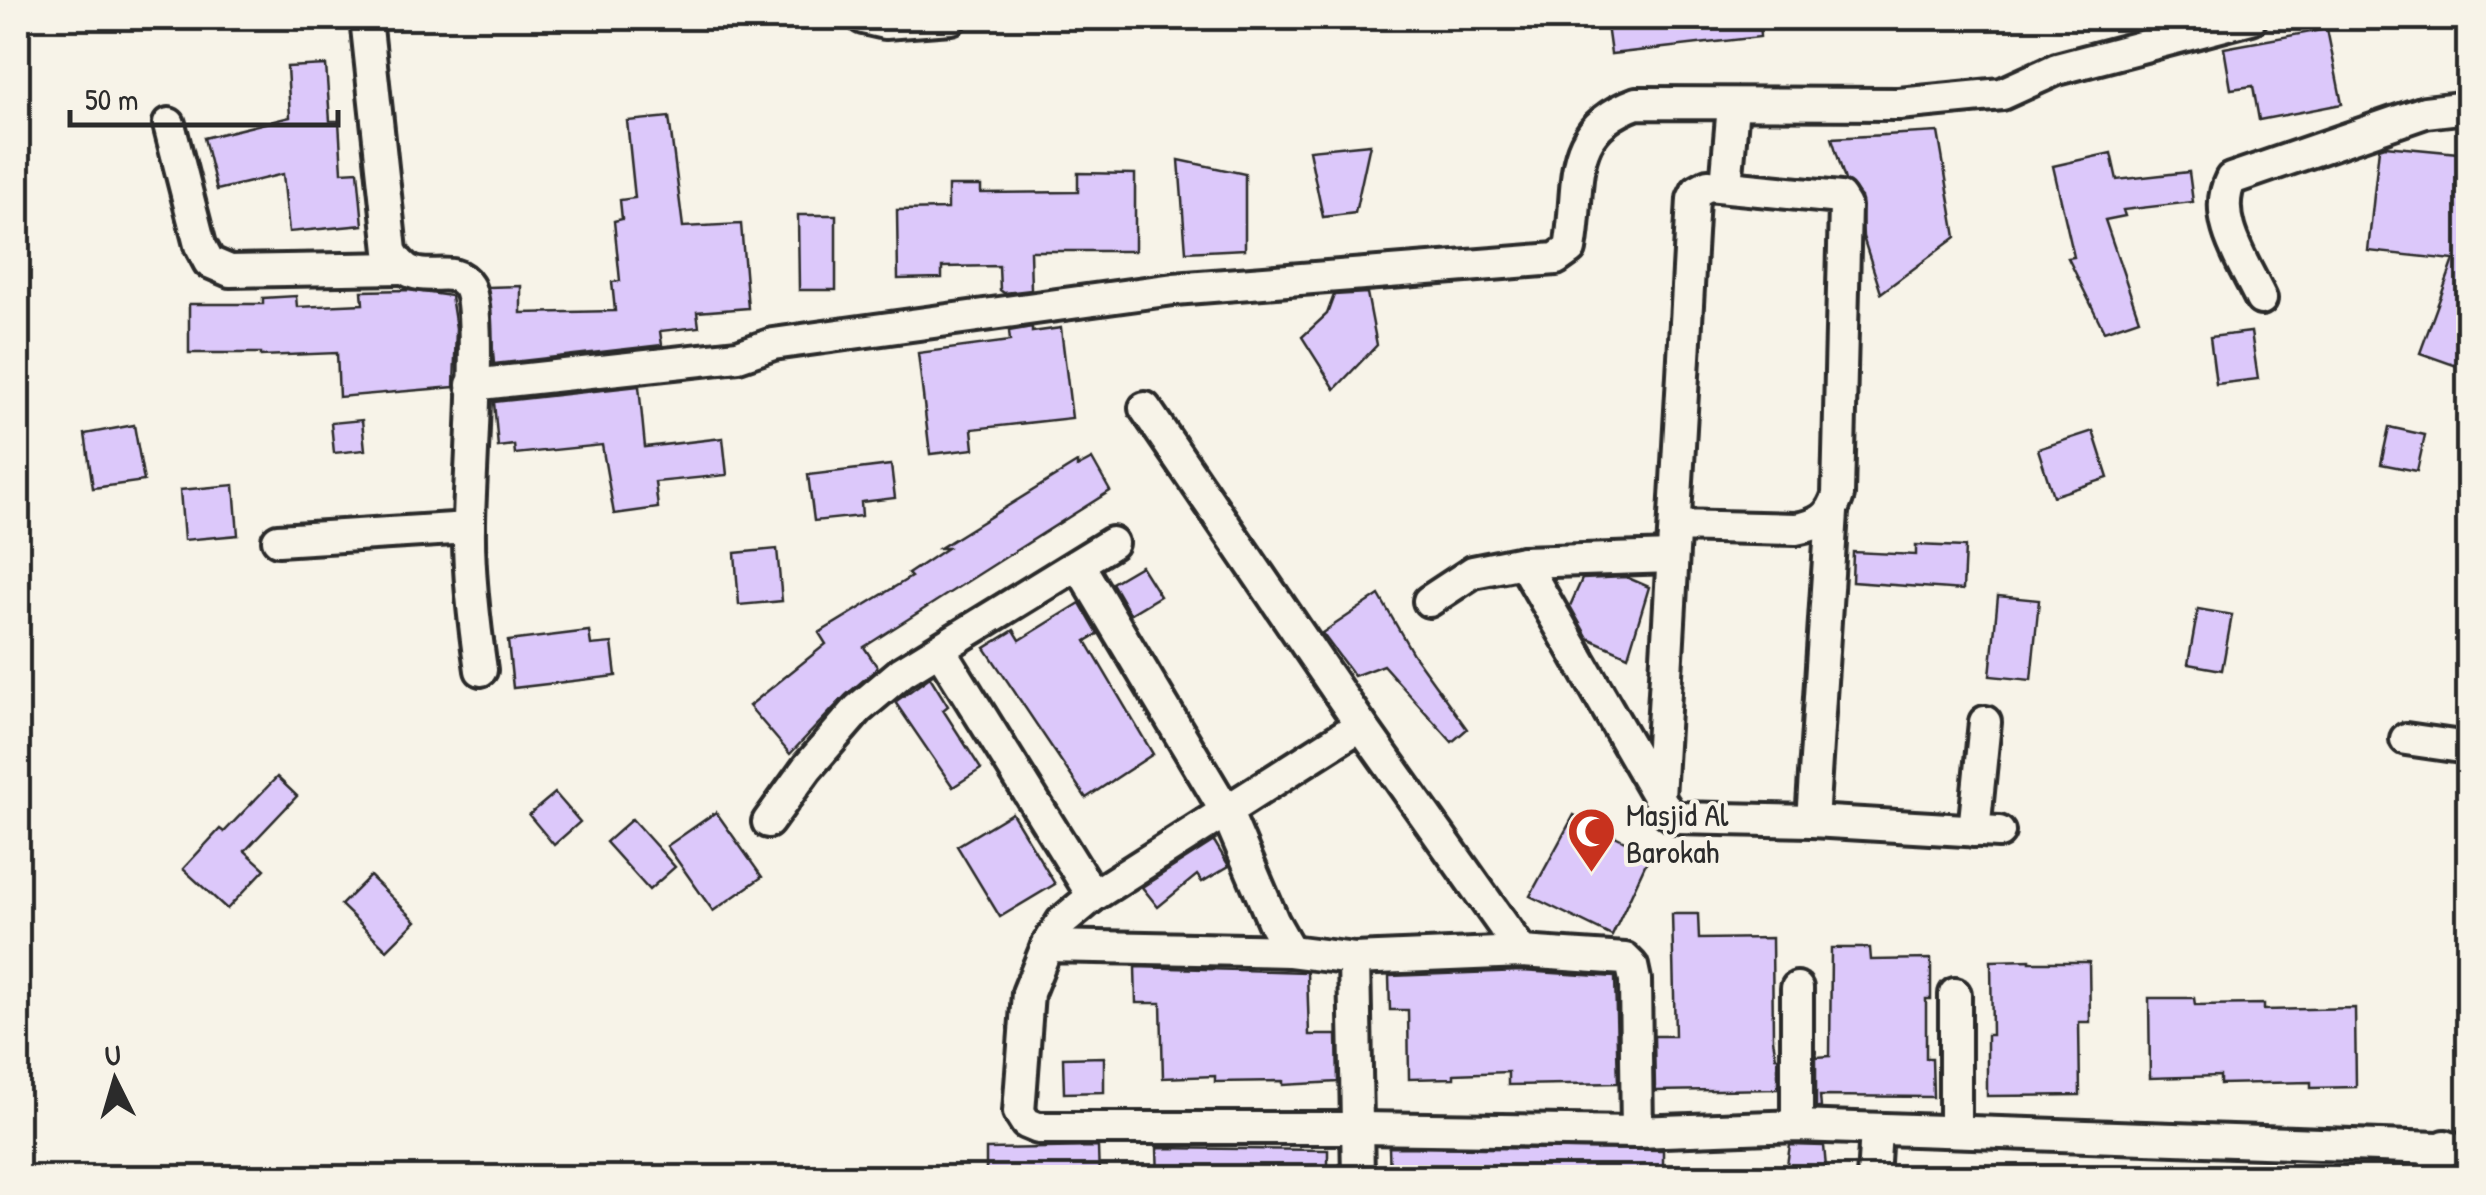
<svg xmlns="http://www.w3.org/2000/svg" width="2486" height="1195" font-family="'Patrick Hand',sans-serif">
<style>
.building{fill:#dcc8fa;stroke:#2b2b2b;stroke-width:2.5}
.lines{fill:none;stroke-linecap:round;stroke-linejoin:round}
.street-casing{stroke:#2b2b2b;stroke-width:38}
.street{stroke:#f7f3e8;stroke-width:30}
.labels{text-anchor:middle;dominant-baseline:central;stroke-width:8;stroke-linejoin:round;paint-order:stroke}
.poi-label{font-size:32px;fill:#2b2b2b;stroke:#f7f3e8;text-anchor:start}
</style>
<rect width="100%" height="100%" fill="#f7f3e8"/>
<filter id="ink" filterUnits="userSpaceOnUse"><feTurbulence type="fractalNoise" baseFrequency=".01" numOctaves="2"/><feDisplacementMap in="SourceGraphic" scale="20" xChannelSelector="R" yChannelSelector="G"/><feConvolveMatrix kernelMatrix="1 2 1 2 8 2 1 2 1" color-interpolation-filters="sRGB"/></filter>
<g filter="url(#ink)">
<g class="building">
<polygon points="1606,18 1759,18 1760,37 1611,54"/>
<polygon points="2327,29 2342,104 2259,120 2253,86 2231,89 2224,48"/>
<polygon points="326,65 330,121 339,121 342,172 358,171 363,225 289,232 283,174 217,190 204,138 290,117 287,67"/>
<polygon points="669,117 683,227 741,224 748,308 697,312 699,327 660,331 662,345 494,364 488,287 521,286 521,313 615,311 612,282 620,281 614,221 622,219 620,200 635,198 627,121"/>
<polygon points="1938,132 1956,237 1881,293 1863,237 1861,197 1845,180 1832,138"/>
<polygon points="1370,144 1355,213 1323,217 1309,150"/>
<polygon points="2385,146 2468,154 2468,370 2420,353 2454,260 2368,251 2379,148"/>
<polygon points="2111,153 2117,180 2189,172 2193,202 2123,210 2125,216 2105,220 2139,319 2104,331 2068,258 2074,257 2053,166"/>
<polygon points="1179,160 1245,174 1245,249 1186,252"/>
<polygon points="1078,173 1135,174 1135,251 1030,251 1031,290 1004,293 1000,290 999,266 942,267 942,278 898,279 897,210 948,209 948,186 981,186 981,193 1078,192"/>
<polygon points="798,215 836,215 836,290 799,290"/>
<polygon points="409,290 451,296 456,328 454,387 339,397 337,353 261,356 261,353 189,353 189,304 263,304 263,298 296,296 297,307 363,304 362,291"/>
<polygon points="1367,293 1377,345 1335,389 1302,337 1327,314 1334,295"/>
<polygon points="1032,327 1032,332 1061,328 1072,418 972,429 974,449 930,454 918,353 1010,341 1009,331"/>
<polygon points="2251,332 2258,379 2216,384 2210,337"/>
<polygon points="639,386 645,447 723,438 727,475 655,482 658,508 614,514 602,445 515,454 514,445 498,447 494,402"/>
<polygon points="362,420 365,450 334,453 331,423"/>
<polygon points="134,425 144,481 93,488 85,434"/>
<polygon points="2389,427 2425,435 2417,471 2381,464"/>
<polygon points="2093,431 2108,478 2053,496 2038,449"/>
<polygon points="1092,459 1110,491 864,647 878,668 846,695 790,754 749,706 826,644 819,633 911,577 908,574 947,548 940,548 1077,463 1077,467"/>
<polygon points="891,465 895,498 861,502 862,516 814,521 808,475"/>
<polygon points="234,485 238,535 184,540 180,490"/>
<polygon points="1916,545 1965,547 1963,590 1852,582 1853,552 1916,555"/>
<polygon points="777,549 782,601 739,605 735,553"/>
<polygon points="1141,566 1160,596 1130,614 1112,583"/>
<polygon points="1626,577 1649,587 1628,656 1588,638 1570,606 1582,579"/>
<polygon points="1379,595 1413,654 1467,729 1452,742 1383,665 1354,676 1322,633"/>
<polygon points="1998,596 2039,600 2031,680 1990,676"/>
<polygon points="1080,603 1098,634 1086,641 1153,754 1086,798 985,648 1014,630 1020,640"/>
<polygon points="2198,609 2232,615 2222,670 2188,664"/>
<polygon points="589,631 591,645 612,643 616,676 513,688 508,641"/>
<polygon points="930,677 948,706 943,710 981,769 953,787 895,702"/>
<polygon points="277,777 297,796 245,851 265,869 227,909 183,869 220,829 224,832"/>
<polygon points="555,793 580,822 554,845 529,815"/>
<polygon points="716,812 762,877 713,911 667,846"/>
<polygon points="1012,813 1055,884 1000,917 957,846"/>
<polygon points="1574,815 1650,854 1612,936 1530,896"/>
<polygon points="632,819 675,867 649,890 606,842"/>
<polygon points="1214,841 1229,866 1202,882 1197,875 1158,907 1142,887"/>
<polygon points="370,876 416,921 387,950 341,905"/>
<polygon points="1672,914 1698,914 1699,939 1772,938 1773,1039 1776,1057 1778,1057 1778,1089 1655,1091 1654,1036 1675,1036"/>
<polygon points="1831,948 1870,948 1871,960 1931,959 1931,999 1926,999 1926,1058 1932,1058 1933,1097 1820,1096 1821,1108 1816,1108 1816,1050 1817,1057 1830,1056"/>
<polygon points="2030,960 2030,962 2089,962 2090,1022 2079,1022 2080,1095 1987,1096 1987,1035 1992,1035 1991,961"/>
<polygon points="1135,967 1307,972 1309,1035 1337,1035 1338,1082 1283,1085 1283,1081 1215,1082 1215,1076 1163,1078 1161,1003 1136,1003"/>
<polygon points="1522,971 1615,977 1618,1083 1508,1085 1508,1072 1454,1074 1454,1078 1409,1079 1408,1010 1390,1010 1389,976"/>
<polygon points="2149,998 2194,998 2195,1005 2264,1004 2264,1010 2355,1008 2356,1087 2311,1088 2311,1082 2220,1084 2220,1076 2150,1078"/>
<polygon points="1104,1057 1104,1092 1064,1093 1063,1058"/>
<polygon points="1790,1145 1824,1146 1827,1178 1785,1178"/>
<polygon points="1098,1147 1099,1178 986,1178 986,1149"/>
<polygon points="1389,1147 1663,1150 1663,1178 1390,1178"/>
<polygon points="1157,1148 1328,1150 1328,1178 1158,1178"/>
</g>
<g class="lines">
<defs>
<g id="street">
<path d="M366,18L391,251C415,296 450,258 468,286C483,309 469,484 469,524C468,573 474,622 481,670"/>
<polyline points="863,18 885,23 951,18"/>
<polyline points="169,124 200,245 209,262 230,271 400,268"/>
<polyline points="1726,186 1733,105"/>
<path d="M2261,299C2244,263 2211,218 2231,179L2425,112L2468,107"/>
<path d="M472,385L738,356L773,344L1174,289L1556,259L1570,249C1582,184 1562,130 1637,103L1899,104L2002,94L2057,69L2251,18"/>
<polyline points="1145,408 1361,725 1522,952"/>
<path d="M1675,526L1796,529C1819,525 1831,518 1838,495L1845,206L1840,198L1708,185L1697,191L1693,199L1659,798L1668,812L1676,818L1812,821L1999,832"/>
<polyline points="278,540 469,528"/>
<polyline points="1523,562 1659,798"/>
<polyline points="1079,565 1227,813 1273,921 1290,951"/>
<polyline points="1429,601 1473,572 1523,562 1672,557"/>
<polyline points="940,650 1093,896"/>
<polyline points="2406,739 2468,748"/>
<polyline points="1812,821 1832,512"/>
<polyline points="768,822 807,768 858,709 902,672 1112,543"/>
<polyline points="1974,831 1985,722"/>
<polyline points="1047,946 1062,922 1093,896 1361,725"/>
<polyline points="1354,959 1358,1178"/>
<polyline points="1797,1126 1797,988"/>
<polyline points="1955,1131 1955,994"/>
<polyline points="1637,1132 1635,980 1632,966 1625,959 1522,952 1354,959 1290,951 1047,946 1028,993 1019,1112 1026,1123 1038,1128 1358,1128 1637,1132 1797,1126 2468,1149"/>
<polyline points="1873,1178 1876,1130"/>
<polyline points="2429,1178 2445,1146"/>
</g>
</defs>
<use href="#street" class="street-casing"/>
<use href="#street" class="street"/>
</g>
</g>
<defs>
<symbol id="mosque-pin" viewBox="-11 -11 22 30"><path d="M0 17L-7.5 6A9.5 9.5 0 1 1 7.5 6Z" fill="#c8321e" stroke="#f7f3e8"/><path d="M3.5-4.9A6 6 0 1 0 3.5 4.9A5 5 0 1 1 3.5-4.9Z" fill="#fff"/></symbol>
</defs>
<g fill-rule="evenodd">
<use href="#mosque-pin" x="1564" y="804" width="55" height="75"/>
</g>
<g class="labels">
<g class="poi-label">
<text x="1626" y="814">Masjid Al<tspan x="1626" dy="37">Barokah</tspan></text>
</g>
</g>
<rect width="2486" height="1195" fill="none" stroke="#f7f3e8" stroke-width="60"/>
<rect x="30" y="30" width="2426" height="1135" fill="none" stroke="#2b2b2b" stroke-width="4" filter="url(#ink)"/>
<g transform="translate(115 1080) rotate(355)" stroke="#f7f3e8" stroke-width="8" paint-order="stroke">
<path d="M0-8L18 38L0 25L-18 38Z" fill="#2b2b2b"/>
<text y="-15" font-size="28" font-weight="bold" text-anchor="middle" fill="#2b2b2b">U</text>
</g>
<path d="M70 110v15h268v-15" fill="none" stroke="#2b2b2b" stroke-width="5"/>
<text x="85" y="110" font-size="30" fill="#2b2b2b" stroke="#f7f3e8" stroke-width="8" paint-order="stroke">50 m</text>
</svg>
